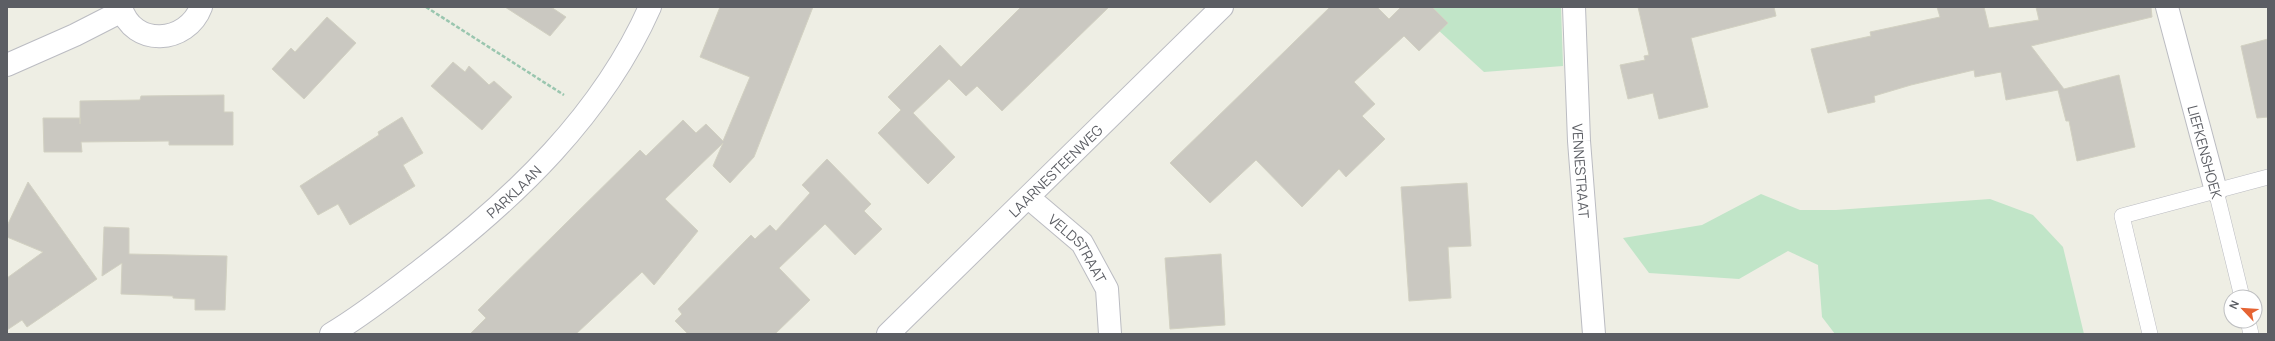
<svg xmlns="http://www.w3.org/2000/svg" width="2275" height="341" font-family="Manrope,sans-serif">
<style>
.green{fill:#c1e5c8}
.building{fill:#cac8c1;stroke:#d2d1c2}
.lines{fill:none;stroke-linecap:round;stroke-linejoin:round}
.service-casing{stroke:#bbbcc2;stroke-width:16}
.minor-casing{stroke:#bbbcc2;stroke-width:24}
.tertiary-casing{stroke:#bbbcc2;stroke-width:24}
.path{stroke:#9ac6af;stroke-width:2.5;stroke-dasharray:4 2;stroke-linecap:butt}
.service{stroke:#fff;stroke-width:15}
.minor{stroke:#fff;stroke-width:22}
.tertiary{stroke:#fff;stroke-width:22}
.labels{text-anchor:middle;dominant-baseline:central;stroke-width:3.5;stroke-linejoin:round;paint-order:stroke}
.street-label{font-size:14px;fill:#5c5e64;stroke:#fff}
</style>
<rect width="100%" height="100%" fill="#eeeee4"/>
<g class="green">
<polygon points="1413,7 1561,7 1563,66 1484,72"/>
<polygon points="1761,194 1800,210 1836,210 1990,199 2033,215 2063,247 2084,334 1835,334 1822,317 1818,265 1788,251 1739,279 1649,273 1623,238 1702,225"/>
</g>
<g class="building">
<polygon points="505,7 551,7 566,17 550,36"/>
<polygon points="720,7 813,7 754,157 730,183 713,166 723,143 665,199 698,231 654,285 642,272 576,334 470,334 486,318 478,310 640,150 646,156 683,120 696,133 706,124 723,141 750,77 700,57"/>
<polygon points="1021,7 1109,7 1002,111 977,86 966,96 949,79 913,113 955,157 928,184 878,133 901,110 888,97 940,45 961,67"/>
<polygon points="1330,7 1377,7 1389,19 1401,7 1432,7 1448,23 1419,51 1404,36 1354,82 1375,104 1362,116 1385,139 1346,177 1339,169 1302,207 1256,160 1210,203 1170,163"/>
<polygon points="1638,7 1774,7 1776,16 1691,38 1708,107 1659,119 1653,93 1628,99 1620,65 1645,60 1644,56 1649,55"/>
<polygon points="1937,7 1984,7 1989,28 2039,20 2036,7 2151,7 2152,17 2031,46 2064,89 2119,75 2135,147 2077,161 2069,121 2066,121 2058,90 2006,100 2001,72 1975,77 1974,70 1911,85 1874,96 1875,102 1828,113 1811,49 1871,36 1870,32 1940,17"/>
<polygon points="327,17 356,43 304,99 272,69 291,48 295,52"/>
<polygon points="2268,39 2268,117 2257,118 2241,46"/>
<polygon points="453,62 465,72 469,66 489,85 494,81 512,97 482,130 431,86"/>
<polygon points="224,95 224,112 233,112 233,145 169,145 169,141 81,142 82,152 44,152 43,118 80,118 80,124 80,101 140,100 141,96"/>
<polygon points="402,117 423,153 403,165 415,186 350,225 338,204 318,215 300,186 379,135 378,132"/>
<polygon points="827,159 871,204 864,211 882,229 855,255 825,224 779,268 810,300 775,334 688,334 675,321 682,314 678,309 751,235 755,239 770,225 776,231 810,193 802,185"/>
<polygon points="28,182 97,279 27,327 22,320 7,330 7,278 43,252 7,237 7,226"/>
<polygon points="1467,183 1471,246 1448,247 1451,298 1409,301 1401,187"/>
<polygon points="104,227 129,228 129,254 227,256 225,310 195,310 195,299 173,298 173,296 121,294 122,263 102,276"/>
<polygon points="1221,254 1225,325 1170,329 1165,258"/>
</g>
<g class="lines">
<defs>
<g id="service">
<polyline points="2216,191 2242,297"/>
<polyline points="2248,321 2251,334"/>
<polyline points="2150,334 2122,216 2268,177"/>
</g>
<g id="minor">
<path d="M121,7C133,48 187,44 201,7"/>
<path id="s1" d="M1574,7L1579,141L1594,334"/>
<polyline points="2167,7 2216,191"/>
<polyline points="7,65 75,35 122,11"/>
<path id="s2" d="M1029,198L1082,243L1107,289L1110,334"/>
<path id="s3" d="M331,334C363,315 392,292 422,269C515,198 602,115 650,7"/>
</g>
<g id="tertiary">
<path id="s4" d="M888,334L1222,7"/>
</g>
</defs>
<use href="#service" class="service-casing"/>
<use href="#minor" class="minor-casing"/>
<use href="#tertiary" class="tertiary-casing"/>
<polyline class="path" points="426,7 564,95"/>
<use href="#service" class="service"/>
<use href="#minor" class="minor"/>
<use href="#tertiary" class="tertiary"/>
</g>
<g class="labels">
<g class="street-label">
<text transform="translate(2205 152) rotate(75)">LIEFKENSHOEK</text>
<text stroke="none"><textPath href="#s4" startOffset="234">LAARNESTEENWEG</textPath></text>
<text stroke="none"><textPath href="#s1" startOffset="164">VENNESTRAAT</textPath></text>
<text stroke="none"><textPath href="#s3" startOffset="232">PARKLAAN</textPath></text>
<text stroke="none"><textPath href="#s2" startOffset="71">VELDSTRAAT</textPath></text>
</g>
</g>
<rect width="2275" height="341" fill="none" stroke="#5c5e64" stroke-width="16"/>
<g transform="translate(2243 309) rotate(295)"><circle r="19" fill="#ffffff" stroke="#bebfc1"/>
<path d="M0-3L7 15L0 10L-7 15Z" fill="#e56333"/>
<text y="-6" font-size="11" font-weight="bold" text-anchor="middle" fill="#5c5e64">N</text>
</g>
</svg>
